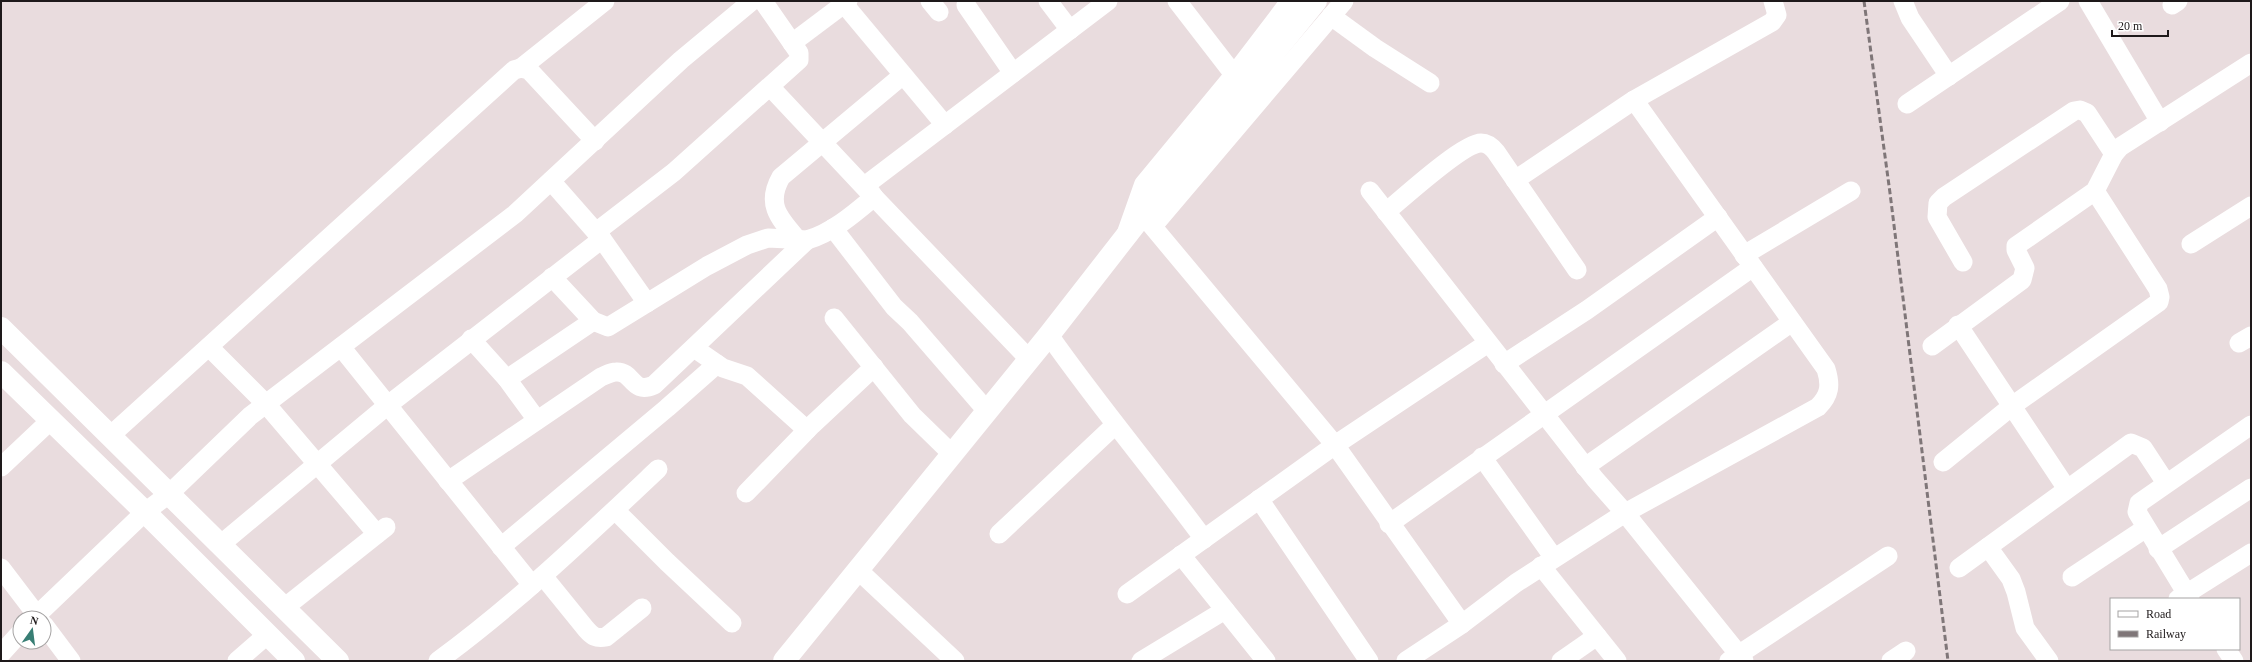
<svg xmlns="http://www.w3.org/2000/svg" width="2252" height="662" font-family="Georgia,serif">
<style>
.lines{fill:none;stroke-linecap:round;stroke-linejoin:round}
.minor{stroke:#fff;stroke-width:19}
.tertiary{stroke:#fff;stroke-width:22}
.secondary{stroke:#fff;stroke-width:22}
.primary{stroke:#fff;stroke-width:22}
.rail{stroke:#7f7678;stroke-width:3;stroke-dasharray:6 3;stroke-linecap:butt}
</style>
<rect width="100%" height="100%" fill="#e9dcde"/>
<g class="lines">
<g class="minor">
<polyline points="930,1 939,12"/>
<polyline points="1048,1 1070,30"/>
<polyline points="1177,1 1235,76"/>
<polyline points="1903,1 1910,18 1949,76"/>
<polyline points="2088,1 2160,122"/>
<polyline points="844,4 945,125"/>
<polyline points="966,5 1013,73"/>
<polyline points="2172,5 2178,1"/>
<polyline points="1331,16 1375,48 1430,83"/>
<polyline points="792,43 848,1"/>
<polyline points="521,68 605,1"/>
<polyline points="772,85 775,92 868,191"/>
<polyline points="1907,104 2060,1"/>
<polyline points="1515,180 1634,100 1772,22 1777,15 1773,1"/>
<polyline points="551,181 602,239 647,303"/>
<polyline points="1370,191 1595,479 1625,513 1744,661"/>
<polyline points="874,197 867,187 871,181 1108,1"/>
<path d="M1386,212C1403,198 1463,143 1481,143C1488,143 1492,147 1496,152L1577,270"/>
<polyline points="1143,215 1335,445 1462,624 1406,661"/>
<polyline points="1153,226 1344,1"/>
<polyline points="833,228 894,307 910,322 987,411"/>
<polyline points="596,232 674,172 799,60 799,53 763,1"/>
<path d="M798,240C780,219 765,205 781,177L903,75"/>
<polyline points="2191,244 2251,206"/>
<polyline points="1744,255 1851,191"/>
<polyline points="1963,262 1937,217 1938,203 1944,197 2074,111 2080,110 2087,113 2114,154"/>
<path d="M552,277L593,321L608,327L707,266L747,245L768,238L807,240C832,233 855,213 874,197L1029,359"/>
<polyline points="834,318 912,415 952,454"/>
<polyline points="1958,325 2067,489"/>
<path d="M1049,335C1098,405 1153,470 1204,539"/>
<polyline points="471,339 507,379 537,420"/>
<polyline points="2239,343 2251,336"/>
<polyline points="1932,346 2022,280 2025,268 2016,250 2016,246 2095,191 2114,154 2120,147 2251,63"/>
<polyline points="209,347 266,404 377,534"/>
<polyline points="341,347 532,585"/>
<polyline points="694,348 723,368 747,376 807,430"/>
<polyline points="1504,364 1587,310 1718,217"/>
<polyline points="507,379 593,321"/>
<polyline points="110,436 514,70 521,68 529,70 595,141"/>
<polyline points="1482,457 1554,558"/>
<polyline points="1943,462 2012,406 2159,302 2160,297 2158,289 2095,191"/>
<polyline points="1,467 51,420"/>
<polyline points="1585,467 1792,322"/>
<path d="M448,481L601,377C606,375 611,372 616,372C634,371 631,395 654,385L807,240"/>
<polyline points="746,493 812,425 874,367"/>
<polyline points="1259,499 1369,661"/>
<polyline points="615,510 667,562 732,623"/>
<polyline points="1389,524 1753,267"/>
<polyline points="999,534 1115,425"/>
<polyline points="220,545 388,405 602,239"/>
<polyline points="501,547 667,408 717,364"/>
<polyline points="1988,547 2011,579 2016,592 2025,628 2049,661"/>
<polyline points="2158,549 2251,488"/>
<polyline points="1181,555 1266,661"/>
<polyline points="1541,566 1617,661"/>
<polyline points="1,568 39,618"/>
<polyline points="1959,568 2131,443 2143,448 2166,483"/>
<polyline points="858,570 955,661"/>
<path d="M543,576L586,629C592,636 596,639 606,637L642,608"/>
<polyline points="2072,577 2146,528"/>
<polyline points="1127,594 1335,445 1488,343"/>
<polyline points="2178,599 2251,553"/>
<polyline points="2190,599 2137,512 2139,503 2251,425"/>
<polyline points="284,608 386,527"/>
<polyline points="34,618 145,512 169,494 250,416 515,214 681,60 752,1"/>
<path d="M1462,624L1516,583L1625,513L1818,407C1830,395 1831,385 1826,369L1634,100"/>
<polyline points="44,625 71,661"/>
<polyline points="2226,649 2234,661"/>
<polyline points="1,654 20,633"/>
<polyline points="237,661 268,634"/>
<path d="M438,661C517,603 587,536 658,469"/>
<polyline points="1141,661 1225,610"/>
<polyline points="1561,661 1597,636"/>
<polyline points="1729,661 1888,556"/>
<polyline points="1891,661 1906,651"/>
</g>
<g class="tertiary">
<polyline points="1,328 338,661"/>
<polyline points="1,372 145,512 294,661"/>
</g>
<polyline class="secondary" points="1128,233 1145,185 1235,76 1292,1"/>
<polyline class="primary" points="784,661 1049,335 1151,204 1316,1"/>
<polyline class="rail" points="1864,1 1890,193 1948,661"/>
</g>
<rect width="2252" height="662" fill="none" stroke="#1e191a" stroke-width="4"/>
<rect x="2110" y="598" width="130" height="52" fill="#ffffff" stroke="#a5a3a3"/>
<rect x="2118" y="611" width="20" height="6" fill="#ffffff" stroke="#a5a3a3"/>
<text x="2146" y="618" font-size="12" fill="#1e191a">Road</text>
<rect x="2118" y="631" width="20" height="6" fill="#7f7678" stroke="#a5a3a3"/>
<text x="2146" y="638" font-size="12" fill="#1e191a">Railway</text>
<g transform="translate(32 630) rotate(14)"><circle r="19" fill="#ffffff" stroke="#a5a3a3"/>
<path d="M0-3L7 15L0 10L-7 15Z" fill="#387e74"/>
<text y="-6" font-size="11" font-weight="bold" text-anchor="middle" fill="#1e191a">N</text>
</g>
<path d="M2112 30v6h56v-6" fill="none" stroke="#1e191a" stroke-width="2"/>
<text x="2118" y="30" font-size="12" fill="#1e191a" stroke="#ffffff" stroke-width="3" paint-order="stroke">20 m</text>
</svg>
